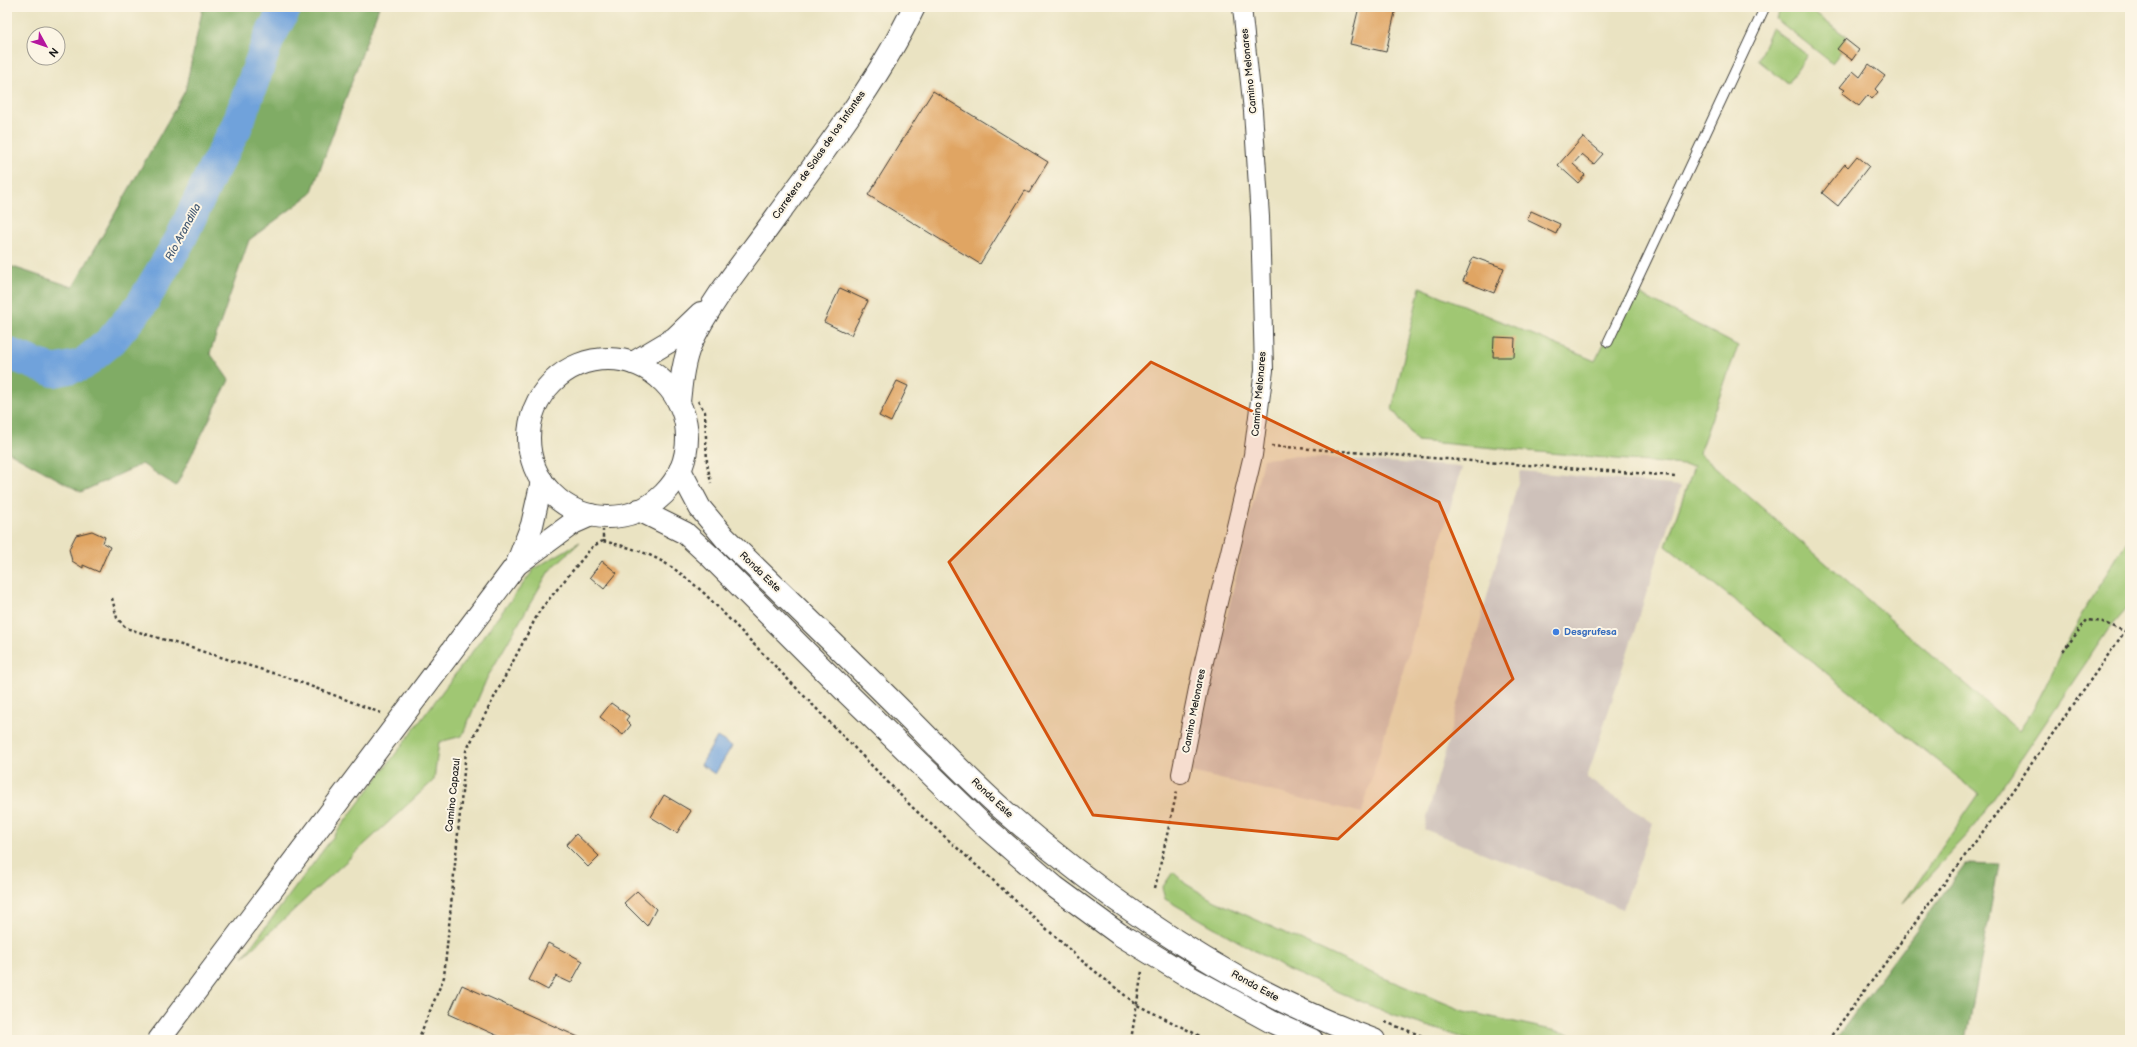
<svg xmlns="http://www.w3.org/2000/svg" width="2137" height="1047" font-family="'Balsamiq Sans',sans-serif">
<style>
.industrial{fill:#cec1ba}
.green{fill:#a0c773;stroke:#5e7248}
.forest{fill:#80ac65;stroke:#4e6440}
.water{fill:#6fa2db;stroke:#465f7c}
.lines{fill:none;stroke-linecap:round;stroke-linejoin:round}
.river{stroke:#6fa2db;stroke-width:32}
.building{fill:#e0a564}
.lane-casing{stroke:#3b3a35;stroke-width:11}
.street-casing{stroke:#3b3a35;stroke-width:20}
.secondary-casing{stroke:#3b3a35;stroke-width:24}
.path{stroke:#3b3a35;stroke-width:2.5;stroke-dasharray:3 3;stroke-linecap:butt}
.lane{stroke:#fff;stroke-width:9}
.street{stroke:#fff;stroke-width:18}
.secondary{stroke:#fff;stroke-width:22}
.marked{fill:#d4530e;fill-opacity:0.2;stroke:#d4530e;stroke-width:3;stroke-linejoin:round}
.shop-dot{fill:#3f7fe0;stroke:#fcf5e5;stroke-width:1.5}
.labels{text-anchor:middle;dominant-baseline:central;stroke-width:4;stroke-linejoin:round;paint-order:stroke}
.street-label{font-size:10px;fill:#1c1c1c;stroke:#fcf5e5}
.shop-label{font-size:10px;font-weight:bold;fill:#366cbe;stroke:#fcf5e5;text-anchor:start}
.water-label{font-size:11px;font-style:italic;fill:#415872;stroke:#fcf5e5}
</style>
<rect width="100%" height="100%" fill="#fcf5e5"/>
<filter id="ink" filterUnits="userSpaceOnUse"><feTurbulence type="fractalNoise" baseFrequency=".025" numOctaves="2"/><feDisplacementMap in="SourceGraphic" scale="8" xChannelSelector="R" yChannelSelector="G"/><feConvolveMatrix kernelMatrix="1 2 1 2 8 2 1 2 1" color-interpolation-filters="sRGB"/></filter>
<filter id="wash" filterUnits="userSpaceOnUse"><feTurbulence type="fractalNoise" baseFrequency=".012" numOctaves="4" result="noise"/><feDisplacementMap in="SourceGraphic" scale="16" xChannelSelector="R" yChannelSelector="G"/><feGaussianBlur stdDeviation="0.9" result="paint"/><feColorMatrix in="noise" values="0 0 0 0 0 0 0 0 0 0 0 0 0 0 0 0 0 1.4 0 .05"/><feComposite in="paint" operator="in"/></filter>
<g filter="url(#wash)">
<rect width="100%" height="100%" fill="#eae3c2"/>
<g class="industrial">
<polygon points="1297,456 1462,467 1362,813 1191,772 1263,459"/>
<polygon points="1521,471 1681,486 1587,778 1653,823 1623,909 1424,829"/>
</g>
<g class="green">
<polygon points="1782,7 1806,7 1847,37 1837,49 1841,52 1832,63 1776,19"/>
<polygon points="1772,28 1807,55 1788,84 1758,60"/>
<path d="M1420,287L1595,361L1632,290L1738,346L1699,453L2019,731C2038,704 2052,672 2067,642C2085,605 2109,571 2130,536V603L2112,624L2009,777L1969,833L1903,904L1979,794L1666,546L1694,466L1417,441L1392,409Z"/>
<polygon points="580,542 549,571 487,678 462,736 439,742 434,780 243,957 535,568"/>
<polygon points="1173,872 1186,884 1211,899 1372,973 1464,1011 1598,1040 1470,1040 1395,1016 1288,970 1165,899 1162,888"/>
</g>
<g class="forest">
<polygon points="203,7 379,7 311,194 249,240 210,353 229,380 176,486 142,464 81,492 7,451 7,265 73,287 185,91"/>
<polygon points="1965,864 1999,865 1966,1040 1835,1040"/>
</g>
<polygon class="water" points="717,737 732,746 715,774 701,765"/>
<g class="lines">
<polyline class="river" points="7,353 54,371 82,365 111,341 141,305 180,240 211,174 236,128 269,38 286,7"/>
</g>
<g id="blocks">
<g class="building">
<polygon points="1359,7 1396,8 1386,52 1350,44"/>
<polygon points="1845,39 1859,50 1852,60 1837,49"/>
<polygon points="1869,64 1885,76 1875,89 1878,92 1872,99 1868,95 1859,106 1842,93 1845,90 1840,87 1853,71 1860,77"/>
<polygon points="933,91 1048,162 1029,193 1025,191 980,264 868,195"/>
<polygon points="1583,137 1603,154 1594,164 1582,154 1573,164 1585,175 1578,183 1558,165"/>
<polygon points="1857,156 1869,166 1838,206 1822,193 1845,164 1848,167"/>
<polygon points="1531,211 1560,224 1556,234 1527,220"/>
<polygon points="1473,257 1504,268 1494,293 1463,281"/>
<polygon points="840,288 868,301 851,335 824,322"/>
<polygon points="1494,337 1515,338 1514,357 1493,357"/>
<polygon points="897,381 908,386 891,422 879,416"/>
<polygon points="92,531 105,537 103,543 110,547 99,572 83,565 83,568 72,561 69,549 76,535"/>
<polygon points="602,561 617,573 604,589 590,577"/>
<polygon points="611,703 629,716 626,720 631,725 623,735 600,717"/>
<polygon points="664,795 691,811 677,833 651,817"/>
<polygon points="576,834 599,856 588,867 566,845"/>
<polygon points="637,891 656,909 647,926 624,903"/>
<polygon points="548,943 583,961 571,983 556,976 548,990 529,980"/>
<polygon points="462,985 585,1040 507,1040 449,1014"/>
</g>
</g>
</g>
<g filter="url(#ink)">
<use href="#blocks" fill-opacity="0" stroke="#3b3a35" stroke-width="1"/>
<g class="lines">
<defs>
<polyline id="lane" points="1608,342 1765,7"/>
<polyline id="street" points="1181,774 1201,674 1253,455 1264,370 1260,217 1253,111 1242,7"/>
<g id="secondary">
<circle cx="608" cy="438" r="79"/>
<polyline points="633,363 675,338 701,313"/>
<path d="M679,402C681,383 683,361 691,343C713,297 747,258 776,217C825,150 878,82 914,7"/>
<path d="M680,470L700,508L725,538C786,597 847,656 907,716C938,747 969,780 1002,809C1112,905 1236,990 1374,1040"/>
<polyline points="639,510 685,533 711,557 844,690 982,824 1055,887 1119,934 1193,979 1270,1021 1312,1040"/>
<polyline points="517,564 532,525 542,481"/>
<polyline points="159,1040 517,564 573,523 591,515"/>
</g>
</defs>
<use href="#lane" class="lane-casing"/>
<use href="#street" class="street-casing"/>
<use href="#secondary" class="secondary-casing"/>
<g class="path">
<polyline points="698,401 705,412 707,463 711,483"/>
<polyline points="1271,446 1675,476"/>
<path d="M603,541C651,552 668,561 705,594L912,807L1081,960L1137,1005L1208,1040"/>
<polyline points="112,598 117,618 126,628 289,678 381,713"/>
<polyline points="2063,651 2087,620 2103,622 2124,631"/>
<polyline points="1155,888 1177,791"/>
<polyline points="1385,1022 1433,1040"/>
<polyline points="418,1040 444,977 466,751 540,610 593,546 603,541 603,530"/>
<polyline points="1131,1040 1142,971"/>
<polyline points="1828,1040 1996,814 2130,624"/>
</g>
<use href="#lane" class="lane"/>
<use href="#street" class="street"/>
<use href="#secondary" class="secondary"/>
</g>
</g>
<path class="marked" d="M1151,362L1439,502L1513,679L1338,839L1093,815L949,562Z"/>
<circle class="shop-dot" cx="1556" cy="632" r="4"/>
<g class="labels">
<g class="street-label">
<text transform="translate(1249 71) rotate(-96)">Camino Melonares</text>
<text transform="translate(819 155) rotate(-55)">Carretera de Salas de los Infantes</text>
<text transform="translate(1259 394) rotate(-85)">Camino Melonares</text>
<text transform="translate(760 572) rotate(44)">Ronda Este</text>
<text transform="translate(1194 711) rotate(-79)">Camino Melonares</text>
<text transform="translate(453 795) rotate(-84)">Camino Capazul</text>
<text transform="translate(992 798) rotate(43)">Ronda Este</text>
<text transform="translate(1255 986) rotate(29)">Ronda Este</text>
</g>
<g class="shop-label">
<text x="1564" y="632">Desgrufesa</text>
</g>
<g class="water-label">
<text transform="translate(183 232) rotate(-62)">Río Arandilla</text>
</g>
</g>
<rect width="2137" height="1047" fill="none" stroke="#fcf5e5" stroke-width="24"/>
<g transform="translate(46 46) rotate(130)"><circle r="19" fill="#fcf5e5" stroke="#a29e95"/>
<path d="M0-3L7 15L0 10L-7 15Z" fill="#b5179e"/>
<text y="-6" font-size="11" font-weight="bold" text-anchor="middle" fill="#1c1c1c">N</text>
</g>
</svg>
